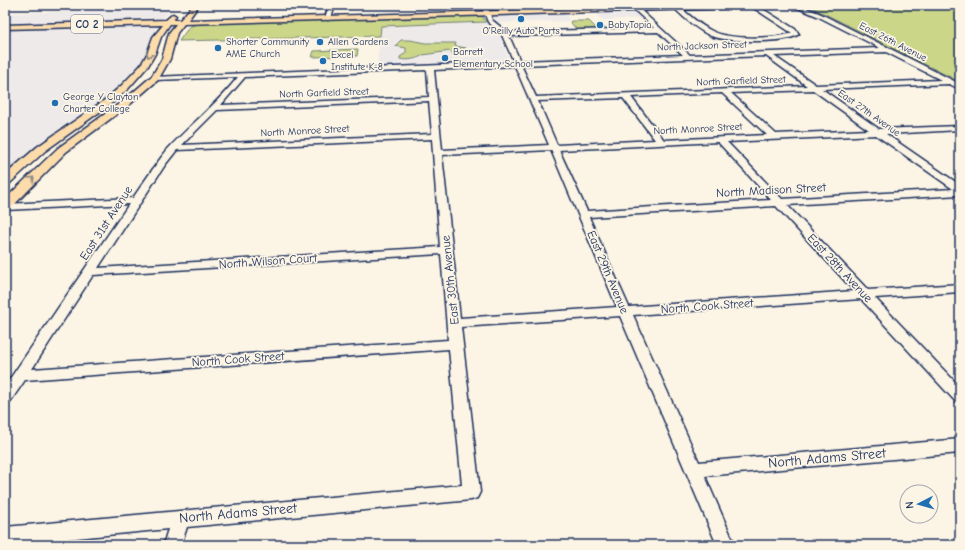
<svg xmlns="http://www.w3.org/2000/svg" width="965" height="550" font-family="'Comic Neue',sans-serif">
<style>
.built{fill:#eeeaea}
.green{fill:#cbd689;stroke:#738274}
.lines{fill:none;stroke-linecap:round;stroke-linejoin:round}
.minor-casing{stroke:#1b2f5e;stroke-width:3}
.major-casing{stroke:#1b2f5e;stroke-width:3}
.minor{fill:#fcf5e5;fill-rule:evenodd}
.major{fill:#fddcac;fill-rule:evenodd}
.oneway{stroke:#8c8685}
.poi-dot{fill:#1f6fb2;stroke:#fcf5e5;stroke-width:1.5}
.labels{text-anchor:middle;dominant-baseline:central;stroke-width:3.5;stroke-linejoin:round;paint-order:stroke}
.far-poi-label{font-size:10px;fill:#1b2f5e;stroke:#fcf5e5;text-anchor:start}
.far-street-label{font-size:10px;fill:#1b2f5e;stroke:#fcf5e5}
.shield{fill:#fcf5e5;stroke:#5e6a86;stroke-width:1}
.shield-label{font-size:11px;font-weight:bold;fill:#1b2f5e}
.street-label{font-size:12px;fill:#1b2f5e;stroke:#fcf5e5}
.near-street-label{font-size:14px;fill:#1b2f5e;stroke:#fcf5e5}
</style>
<rect width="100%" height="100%" fill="#fcf5e5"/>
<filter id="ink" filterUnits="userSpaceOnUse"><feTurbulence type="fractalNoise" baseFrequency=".025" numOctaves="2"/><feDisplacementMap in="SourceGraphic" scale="8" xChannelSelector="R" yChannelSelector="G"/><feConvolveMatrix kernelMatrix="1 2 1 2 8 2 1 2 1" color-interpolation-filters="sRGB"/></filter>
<g filter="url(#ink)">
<g class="built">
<polygon points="484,5 632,5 647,18 602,20 594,11 564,12 570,21 493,23"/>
<polygon points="173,9 159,21 5,25 5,13"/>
<polygon points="169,22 139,73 5,181 5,27"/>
<polygon points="486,22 498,31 510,62 377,67 381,26"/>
</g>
<g class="green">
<polygon points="878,5 960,5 960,82 811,7"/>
<polygon points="481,15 486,22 381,26 380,36 179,41 189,27 199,23"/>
<polygon points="571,21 589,21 596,28 595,28 596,30 577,30 570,22"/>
<path d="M401,40H410L425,43H456L455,46L466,48L460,49L468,52L453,55L450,51L423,55C418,59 407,61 400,59V57L406,53V48L395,46Z"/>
<polygon points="358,49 357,56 312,57 314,51"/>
</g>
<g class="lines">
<defs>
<g id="minor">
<polygon points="329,5 335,5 331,18 328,20 325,18"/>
<path d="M481,5H487L492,20L507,32L654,28L629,5H635L690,55L880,48L817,16L791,5H799L821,14L960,84V89L949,84L822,89L879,129L960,126V130L886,134L960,185V195L787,205L868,290L960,284V292L875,298L960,387V403L955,401L861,299L633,315L699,462L960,439V453L705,476L735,545H717L620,316L461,327L480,492L477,498L471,500L187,527L181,545H163L168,529L5,545V527L462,485L449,349L25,380L10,402L5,404V386L129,204L5,210V204L133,198C144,182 155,165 167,150C190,125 217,104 238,77L155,80L151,78L153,77L514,62L501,33L488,22ZM658,32L683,55L520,61L509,36ZM886,52L941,80L816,85L774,56ZM766,56L807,86L536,97L521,65ZM515,66L549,145L442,150L434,70ZM427,70L429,97L221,105L245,77ZM813,90L869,130L776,134L731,93ZM722,93L767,135L664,140L631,97ZM623,98L655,140L557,145L538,101ZM429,101L432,134L182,145L217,110ZM876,135L953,189L782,199L727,142ZM432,139L440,247L98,268L165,165L177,150ZM718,142L771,200L587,211L559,150ZM551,150L617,307L460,318L442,155ZM776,206L854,291L629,307L589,217ZM441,254L448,340L32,369L93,275Z"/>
<path d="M749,5H756L795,29L799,34C786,44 727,42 711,36C698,30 684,18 674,8L679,7C690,15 699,25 712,31C729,40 774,39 792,33Z"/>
</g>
<polygon id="major" points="193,5 199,5 188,20 705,5 776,5 773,7 184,24 177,33 170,59 158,80 129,105 66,152 10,209 5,210 5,199 58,148 123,101 152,76 162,59 169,33 176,24 170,24 161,37 155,54 148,66 128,89 112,103 45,151 9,184 5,185 5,175 37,147 106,99 122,85 141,65 147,54 153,37 163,25 5,29 5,25 166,20 173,14 176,16 173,20 180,20"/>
</defs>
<use href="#minor" class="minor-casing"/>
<use href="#major" class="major-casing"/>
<use href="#minor" class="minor"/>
<use href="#major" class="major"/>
</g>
<defs><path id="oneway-chevron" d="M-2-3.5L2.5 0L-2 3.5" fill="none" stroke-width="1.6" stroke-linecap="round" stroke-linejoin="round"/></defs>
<g class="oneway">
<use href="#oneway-chevron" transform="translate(149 55) rotate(114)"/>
<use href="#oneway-chevron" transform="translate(32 179) rotate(-46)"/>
</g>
</g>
<g class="poi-dot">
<circle cx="521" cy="19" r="4"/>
<circle cx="600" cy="25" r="4"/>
<circle cx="320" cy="42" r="4"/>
<circle cx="218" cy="48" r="4"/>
<circle cx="445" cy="58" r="4"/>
<circle cx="323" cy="61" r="4"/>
<circle cx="55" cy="103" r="4"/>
</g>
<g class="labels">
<g class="far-poi-label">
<text x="608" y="25">BabyTopia</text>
<text x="521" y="31" text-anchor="middle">O'Reilly Auto Parts</text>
<text x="226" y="42">Shorter Community<tspan x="226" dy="12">AME Church</tspan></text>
<text x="328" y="42">Allen Gardens</text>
<text x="453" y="52">Barrett<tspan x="453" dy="12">Elementary School</tspan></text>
<text x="331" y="55">Excel<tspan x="331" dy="12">Institute K-8</tspan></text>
<text x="63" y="97">George Y Clayton<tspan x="63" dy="12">Charter College</tspan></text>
</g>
<g class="far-street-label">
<text transform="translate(893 42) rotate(27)">East 26th Avenue</text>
<text transform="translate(702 46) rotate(-2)">North Jackson Street</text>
<text transform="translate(741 81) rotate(-2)">North Garfield Street</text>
<text transform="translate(324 93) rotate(-2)">North Garfield Street</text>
<text transform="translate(869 113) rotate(35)">East 27th Avenue</text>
<text transform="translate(698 129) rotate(-3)">North Monroe Street</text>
<text transform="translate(305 131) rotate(-3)">North Monroe Street</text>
</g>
<rect class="shield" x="71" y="15" width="32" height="18" rx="3"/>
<g class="shield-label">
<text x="87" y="24">CO 2</text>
</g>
<g class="street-label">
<text transform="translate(771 190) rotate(-3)">North Madison Street</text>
<text transform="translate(106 223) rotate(-57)">East 31st Avenue</text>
<text transform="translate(268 261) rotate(-4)">North Wilson Court</text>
<text transform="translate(840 268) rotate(47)">East 28th Avenue</text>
<text transform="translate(608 272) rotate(67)">East 29th Avenue</text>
<text transform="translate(450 280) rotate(-96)">East 30th Avenue</text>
<text transform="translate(707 306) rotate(-4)">North Cook Street</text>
<text transform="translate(238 359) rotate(-4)">North Cook Street</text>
</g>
<g class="near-street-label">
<text transform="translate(827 458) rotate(-5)">North Adams Street</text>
<text transform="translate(238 513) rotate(-5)">North Adams Street</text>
</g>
</g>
<rect width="965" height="550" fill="none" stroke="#fcf5e5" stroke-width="20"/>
<rect x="10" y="10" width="945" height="530" fill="none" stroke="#1b2f5e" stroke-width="1.5" filter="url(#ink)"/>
<g transform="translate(919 504) rotate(264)"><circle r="19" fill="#fcf5e5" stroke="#a2a6af"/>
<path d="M0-3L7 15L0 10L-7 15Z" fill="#1f6fb2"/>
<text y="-6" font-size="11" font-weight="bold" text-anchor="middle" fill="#1b2f5e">N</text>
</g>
</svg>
